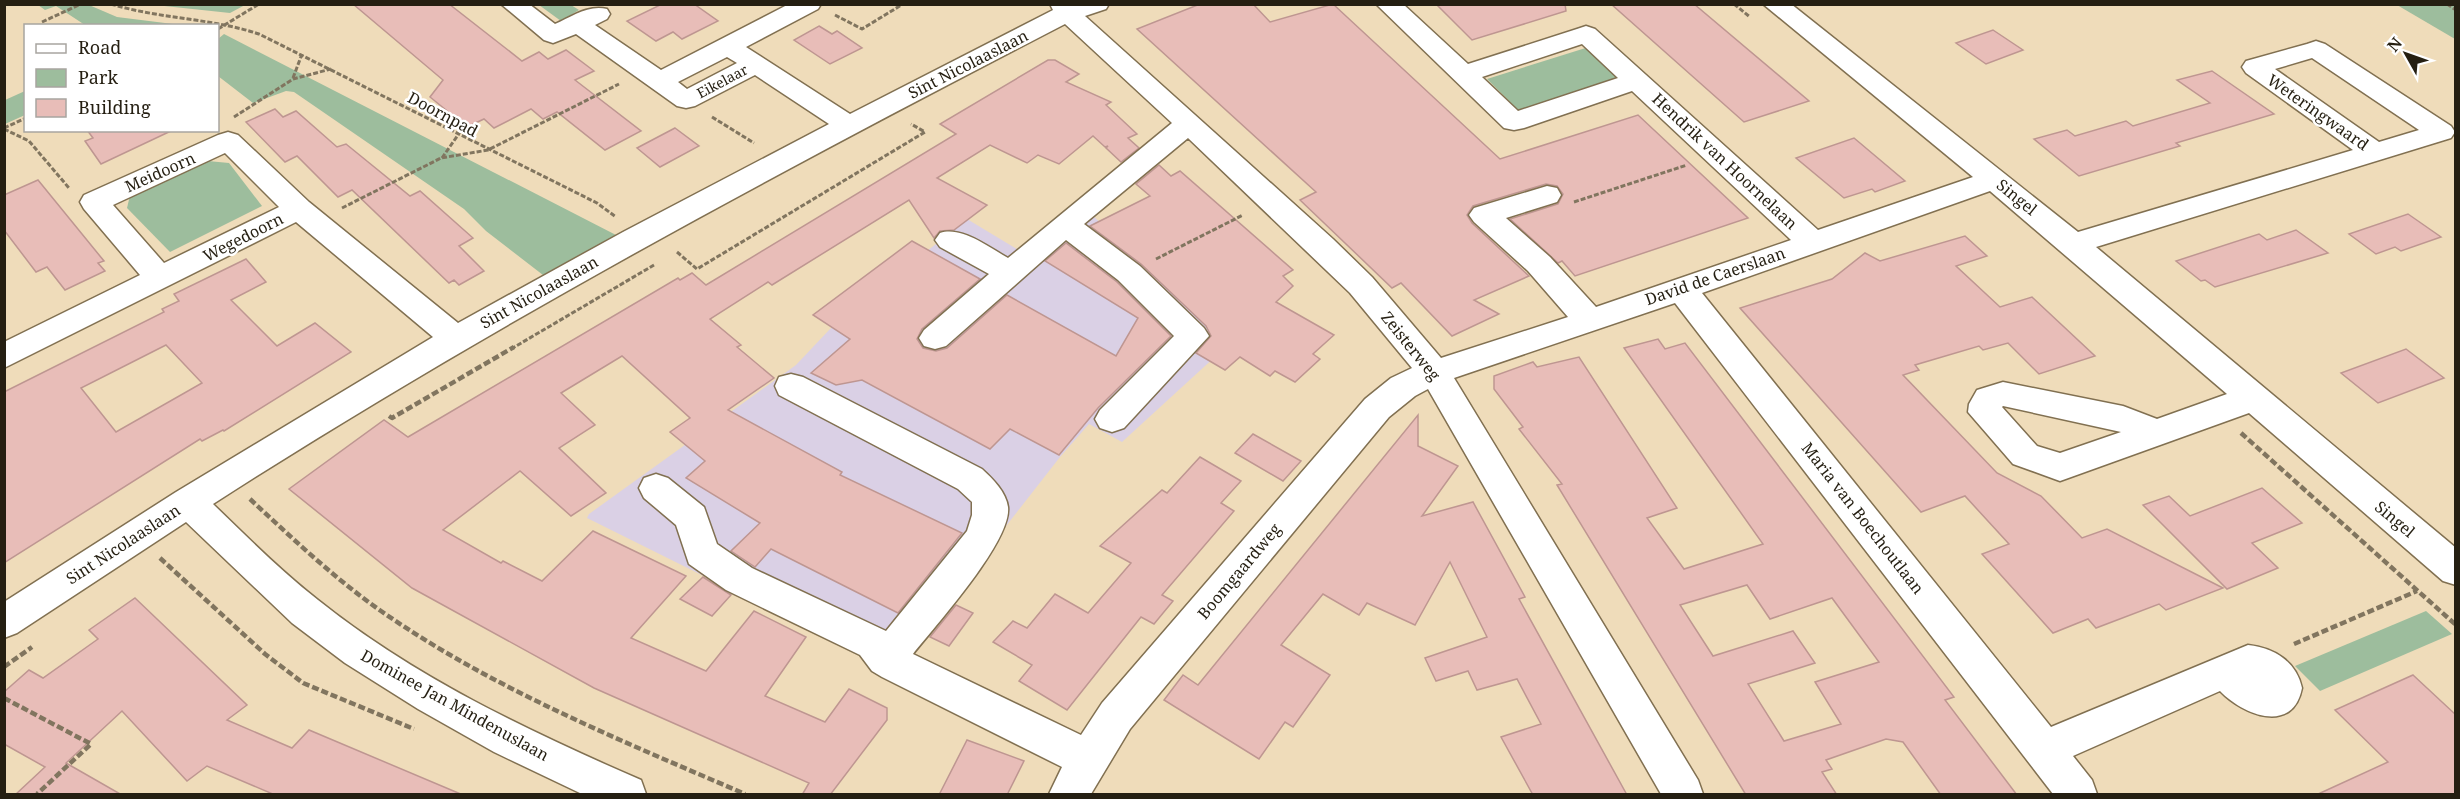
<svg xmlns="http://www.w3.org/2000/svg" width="2460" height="799" font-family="'Noto Serif',serif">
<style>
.commercial{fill:#dad0e5}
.green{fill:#9dbd9d}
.building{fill:#e8bdb8;stroke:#be9691;stroke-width:1.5;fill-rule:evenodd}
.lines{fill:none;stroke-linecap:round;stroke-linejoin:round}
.minor-casing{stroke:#817051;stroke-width:3}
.path-far1{stroke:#81755f;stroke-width:3;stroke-dasharray:5 2;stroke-linecap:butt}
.path{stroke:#81755f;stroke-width:4.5;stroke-dasharray:7 3;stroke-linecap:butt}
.minor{fill:#fff;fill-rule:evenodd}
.labels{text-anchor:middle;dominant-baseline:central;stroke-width:5;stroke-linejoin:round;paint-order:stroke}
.far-street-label{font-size:14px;fill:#251f12;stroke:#fff}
.street-label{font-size:16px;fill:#251f12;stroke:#fff}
</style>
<rect width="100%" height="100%" fill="#efdcba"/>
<polygon class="commercial" points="1089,212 1229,344 1122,442 1089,424 1060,457 888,677 866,666 871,659 587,518 589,514 796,365 830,329 967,219 1020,251"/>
<g class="green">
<polygon points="38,5 89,5 117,17 181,25 85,25 56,6 45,10"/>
<polygon points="155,5 245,4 245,5 230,13"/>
<polygon points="539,5 571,5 579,10 561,21"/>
<polygon points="2397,5 2455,5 2455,39"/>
<polygon points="224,34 616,235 543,275 486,231 464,209 294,92 286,91 253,103 218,76 218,39"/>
<polygon points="1592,46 1631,80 1523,115 1487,79"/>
<polygon points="25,91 25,115 5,124 5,100"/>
<polygon points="187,159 229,163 262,206 170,252 127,208 133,183"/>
<polygon points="2426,611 2452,634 2320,691 2295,666"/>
</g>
<g class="building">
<polygon points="353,4 449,4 522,61 539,52 548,59 566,50 594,71 575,80 641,131 605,150 557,112 543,119 531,109 494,128 484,119 467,127 430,97 443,80"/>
<polygon points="662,4 694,4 718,21 682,39 673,32 656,41 627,21"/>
<polygon points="1200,4 1253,4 1270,22 1333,4 1500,159 1638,115 1748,218 1575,276 1562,261 1558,263 1510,219 1558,204 1563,194 1557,186 1546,184 1473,206 1467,215 1472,223 1529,276 1474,300 1499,314 1452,336 1401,283 1392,288 1300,200 1316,192 1137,29"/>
<polygon points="1436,4 1565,4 1566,11 1472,40"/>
<polygon points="1611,4 1694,4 1809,101 1744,122"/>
<polygon points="819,26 832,34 837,31 862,48 830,64 794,40"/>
<polygon points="1993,30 2023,50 1986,64 1956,43"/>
<polygon points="1048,60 1055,60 1079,74 1066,82 1111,102 1106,105 1137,134 1128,138 1139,148 1121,162 1106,148 1108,146 1105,147 1093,136 1059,164 1038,155 1027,163 990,145 937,178 987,205 954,230 940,231 934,238 909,200 772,285 768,282 710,319 741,345 737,347 774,378 728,410 842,472 840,475 962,533 898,613 771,549 755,567 731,551 760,523 686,478 705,461 670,432 690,418 622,356 561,393 595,425 559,448 606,493 571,516 520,471 443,530 501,563 503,561 542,581 593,531 686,576 631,638 706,671 754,611 806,637 765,696 825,722 849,689 887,708 887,720 830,795 802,795 809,783 594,688 412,588 289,489 384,420 408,437 678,278 680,280 692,273 706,285 956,134 940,124"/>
<polygon points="2212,71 2274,114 2176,143 2180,146 2079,176 2034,139 2067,130 2075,136 2126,121 2133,126 2210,103 2177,80"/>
<polygon points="275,109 283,117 296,111 337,147 346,144 410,196 420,191 473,238 459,246 484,271 459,285 454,280 449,283 352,190 338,197 297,156 285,162 246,122"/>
<polygon points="675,128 699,146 660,167 637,148"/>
<polygon points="87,130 173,130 101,164 85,141 93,138"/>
<polygon points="1854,138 1905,181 1875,192 1872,189 1844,198 1796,158"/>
<polygon points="1159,165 1171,176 1180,171 1293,270 1283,276 1293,286 1276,302 1334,335 1313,354 1320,359 1295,382 1275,371 1270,376 1240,357 1225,370 1196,353 1211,336 1206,326 1141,264 1090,226 1150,196 1136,184"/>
<polygon points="38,180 104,261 98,263 105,271 65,290 47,267 36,272 4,230 4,195"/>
<polygon points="2408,214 2441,237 2401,251 2395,247 2376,254 2349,234"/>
<polygon points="2296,230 2328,253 2215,287 2205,280 2201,281 2176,261 2259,234 2267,240"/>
<polygon points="1965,236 1987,256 1956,266 2000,307 2032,297 2095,356 2039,374 2008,343 1983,350 1979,346 1915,365 1919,370 1903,375 1997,473 2041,496 2082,538 2107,529 2223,588 2166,610 2159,604 2096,628 2088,619 2053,633 1982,554 2009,544 1965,496 1921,512 1740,308 1832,279 1865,253 1880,261"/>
<polygon points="912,241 980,279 922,329 917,339 923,348 936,351 947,348 1007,295 1116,356 1138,318 1045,261 1066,243 1117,282 1171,336 1098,408 1059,455 1010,429 990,449 862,380 836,385 811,373 850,339 813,315"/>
<path d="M246,259L266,282L231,300L277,346L315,323L351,352L224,431L223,430L202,441L200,439L4,563V392L164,312L162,309L179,301L174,294ZM166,345L202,383L116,432L81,388Z"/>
<path d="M1658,339L1665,349L1685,343L1954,697L1945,700L2017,795H1941L1903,742L1886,739L1826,760L1832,769L1822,772L1837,795H1746L1557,485L1562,484L1519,429L1523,427L1494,389V376L1533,362L1537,367L1579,357L1677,508L1647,518L1684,569L1763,544L1624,348ZM1747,585L1770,619L1832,598L1879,662L1815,682L1841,724L1784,741L1748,684L1815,663L1793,631L1713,656L1680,605Z"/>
<polygon points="2406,349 2444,378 2378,403 2341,373"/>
<polygon points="1418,415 1418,446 1458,466 1422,516 1473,502 1525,597 1519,599 1627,795 1533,795 1501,737 1541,724 1517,679 1477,690 1468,671 1436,681 1425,658 1487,637 1450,562 1415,625 1367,603 1359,615 1323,594 1281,645 1330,675 1293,727 1285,722 1259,759 1164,700 1183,675 1198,685"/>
<polygon points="1253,434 1301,461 1283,481 1235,453"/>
<polygon points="1200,457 1241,481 1221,503 1234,511 1162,595 1173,601 1154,624 1141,617 1067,710 1019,681 1032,665 993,642 1013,621 1027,628 1055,594 1088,613 1131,563 1100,546 1162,490 1167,493"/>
<polygon points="2262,488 2302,523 2252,543 2278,568 2227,589 2143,505 2169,496 2190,516"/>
<polygon points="703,577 731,595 712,616 680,599"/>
<polygon points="135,598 247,705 227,720 292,748 309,730 463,795 275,795 207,766 187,781 122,711 66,763 122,795 15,795 45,767 4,744 4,692 29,670 43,678 98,639 89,630"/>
<polygon points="956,605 973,613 949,646 930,637"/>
<polygon points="2413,675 2456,715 2456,795 2316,795 2388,762 2335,710"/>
<polygon points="967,740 1024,761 1007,795 939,795"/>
</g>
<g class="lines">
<defs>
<path id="minor" d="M501,4H529L555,24C571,17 589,4 607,9L610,14L607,19L595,25L661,70L789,4H821L818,9L746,47L850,114L1053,10L1050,4H1109L1106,9L1085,16L1333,239L1372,277L1441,358L1568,317L1528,271L1474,222L1469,215L1474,208L1547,186L1557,188L1561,195L1557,202L1506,218L1550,257L1596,307L1791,240L1632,91L1524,128L1514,130L1504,128L1376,4H1403L1468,64L1577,29L1586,26L1595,29L1818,230L1973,177L1763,4H1791L2078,232L2353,150L2246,73L2242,67L2246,61L2307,44L2316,41L2325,44L2451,126L2455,132L2451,138L2096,247L2456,548V585L2443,581L2249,413L2060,481L2013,464L1968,412L1969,404L1977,390L2003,382L2123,406L2157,419L2227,394L1990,191L1702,293L2051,727L2248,645C2274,648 2296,661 2302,688C2293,735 2243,715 2220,691L2073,756L2092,780L2097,794H2053L1675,303L1454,378L1698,780L1703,794H1661L1428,389L1415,396L1389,417L1130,729L1091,794H1049L1062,767L882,677L872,671L860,655L726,590L689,564L676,525L644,498L639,488L644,478L656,474L668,478L704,507L717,544L752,568L886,631L967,531L972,515V502L958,489L779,395L775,386L779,377L791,374L803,377L982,469C993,479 1006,492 1008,507C1012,541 935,626 913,654L1081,735L1102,703L1365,399L1391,378L1412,368L1350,293L1188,138L1084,224L1140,266L1204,328L1209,336L1124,428L1112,432L1100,428L1095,419L1100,410L1174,336L1118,280L1066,240L946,346L935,349L924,346L919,338L924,330L989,274L940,247L935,240L940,233C962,226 988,247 1008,258L1172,123L1065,24C775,174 488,327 213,504C247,537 281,571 318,600C414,677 528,731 641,780L646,794H582L494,752L418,709L345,663L292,623L186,522L17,633L4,638V602L176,492L433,337L296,222L4,368V342L140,275L84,209L80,202L84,195L218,135L228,132L238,135L309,202L458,323L623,232L829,124L755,75L695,106L686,108L677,106L576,34L553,43L544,40ZM1582,44L1618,78L1518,111L1482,77ZM727,57L737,63L687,89L678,82ZM2312,58L2419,130L2379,142L2275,69ZM225,153L279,207L164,263L113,205ZM2002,407L2003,406L2121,432L2060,453L2037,446Z"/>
</defs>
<use href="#minor" class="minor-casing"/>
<g class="path-far1">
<path d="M111,4C160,19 211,18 259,34L597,203L616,217"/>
<polyline points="1734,4 1750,17"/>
<polyline points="2447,4 2456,10"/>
<polyline points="835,15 862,29 903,4"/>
<polyline points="42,22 81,4"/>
<polyline points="218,29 259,4"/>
<polyline points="293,78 302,54"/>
<polyline points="234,117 293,79 331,69"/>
<polyline points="712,117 754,143"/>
<polyline points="4,128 26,118"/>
<polyline points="4,129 29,141 69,188"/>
<polyline points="442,158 458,135"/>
<polyline points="1574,202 1687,165"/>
<polyline points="342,208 441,158 488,150 619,84"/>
<polyline points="677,252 697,269 925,132 911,124"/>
<polyline points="1156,259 1243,215"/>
<polyline points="511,349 654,265"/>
</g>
<g class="path">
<polyline points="389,416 392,418 514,347"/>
<polyline points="2241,433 2456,625"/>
<path d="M250,499C292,538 334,578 381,611C493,689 620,740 745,794"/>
<polyline points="160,558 265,654 303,683 414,729"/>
<polyline points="2294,644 2417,591"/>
<polyline points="4,667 32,647"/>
<polyline points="4,698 91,744 37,794"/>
</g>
<use href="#minor" class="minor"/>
</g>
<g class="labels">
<g class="far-street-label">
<text transform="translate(722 81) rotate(-28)">Eikelaar</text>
</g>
<g class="street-label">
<text transform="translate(968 64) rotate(-27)">Sint Nicolaaslaan</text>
<text transform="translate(2318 112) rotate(35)">Weteringwaard</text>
<text transform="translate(443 114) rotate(28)">Doornpad</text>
<text transform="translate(1725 161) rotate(43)">Hendrik van Hoornelaan</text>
<text transform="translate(160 172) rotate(-24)">Meidoorn</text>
<text transform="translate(2017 197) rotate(39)">Singel</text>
<text transform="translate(243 237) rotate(-27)">Wegedoorn</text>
<text transform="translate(1715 276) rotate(-19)">David de Caerslaan</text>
<text transform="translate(539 292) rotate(-29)">Sint Nicolaaslaan</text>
<text transform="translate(1411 346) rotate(51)">Zeisterweg</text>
<text transform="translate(1863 518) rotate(52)">Maria van Boechoutlaan</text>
<text transform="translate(2395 519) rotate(40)">Singel</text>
<text transform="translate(123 544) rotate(-33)">Sint Nicolaaslaan</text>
<text transform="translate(1239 571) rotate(-50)">Boomgaardweg</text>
<text transform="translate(455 705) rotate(29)">Dominee Jan Mindenuslaan</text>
</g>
</g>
<rect width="2460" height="799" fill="none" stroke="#251f12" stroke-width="12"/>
<rect x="24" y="24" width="195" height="108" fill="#ffffff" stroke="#a8a5a0" stroke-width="1.5"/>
<rect x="36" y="44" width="30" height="9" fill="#ffffff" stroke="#a8a5a0" stroke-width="1.5"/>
<text x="78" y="54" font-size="18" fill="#251f12">Road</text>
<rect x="36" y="69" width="30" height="18" fill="#9dbd9d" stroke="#a8a5a0" stroke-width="1.5"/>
<text x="78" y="84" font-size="18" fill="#251f12">Park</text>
<rect x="36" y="99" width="30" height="18" fill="#e8bdb8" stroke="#a8a5a0" stroke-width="1.5"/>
<text x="78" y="114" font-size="18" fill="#251f12">Building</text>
<g transform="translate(2406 54) rotate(310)" stroke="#ffffff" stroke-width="4.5" paint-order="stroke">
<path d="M0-4.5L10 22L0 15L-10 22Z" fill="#251f12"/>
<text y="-9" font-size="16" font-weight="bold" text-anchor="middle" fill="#251f12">N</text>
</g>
</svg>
